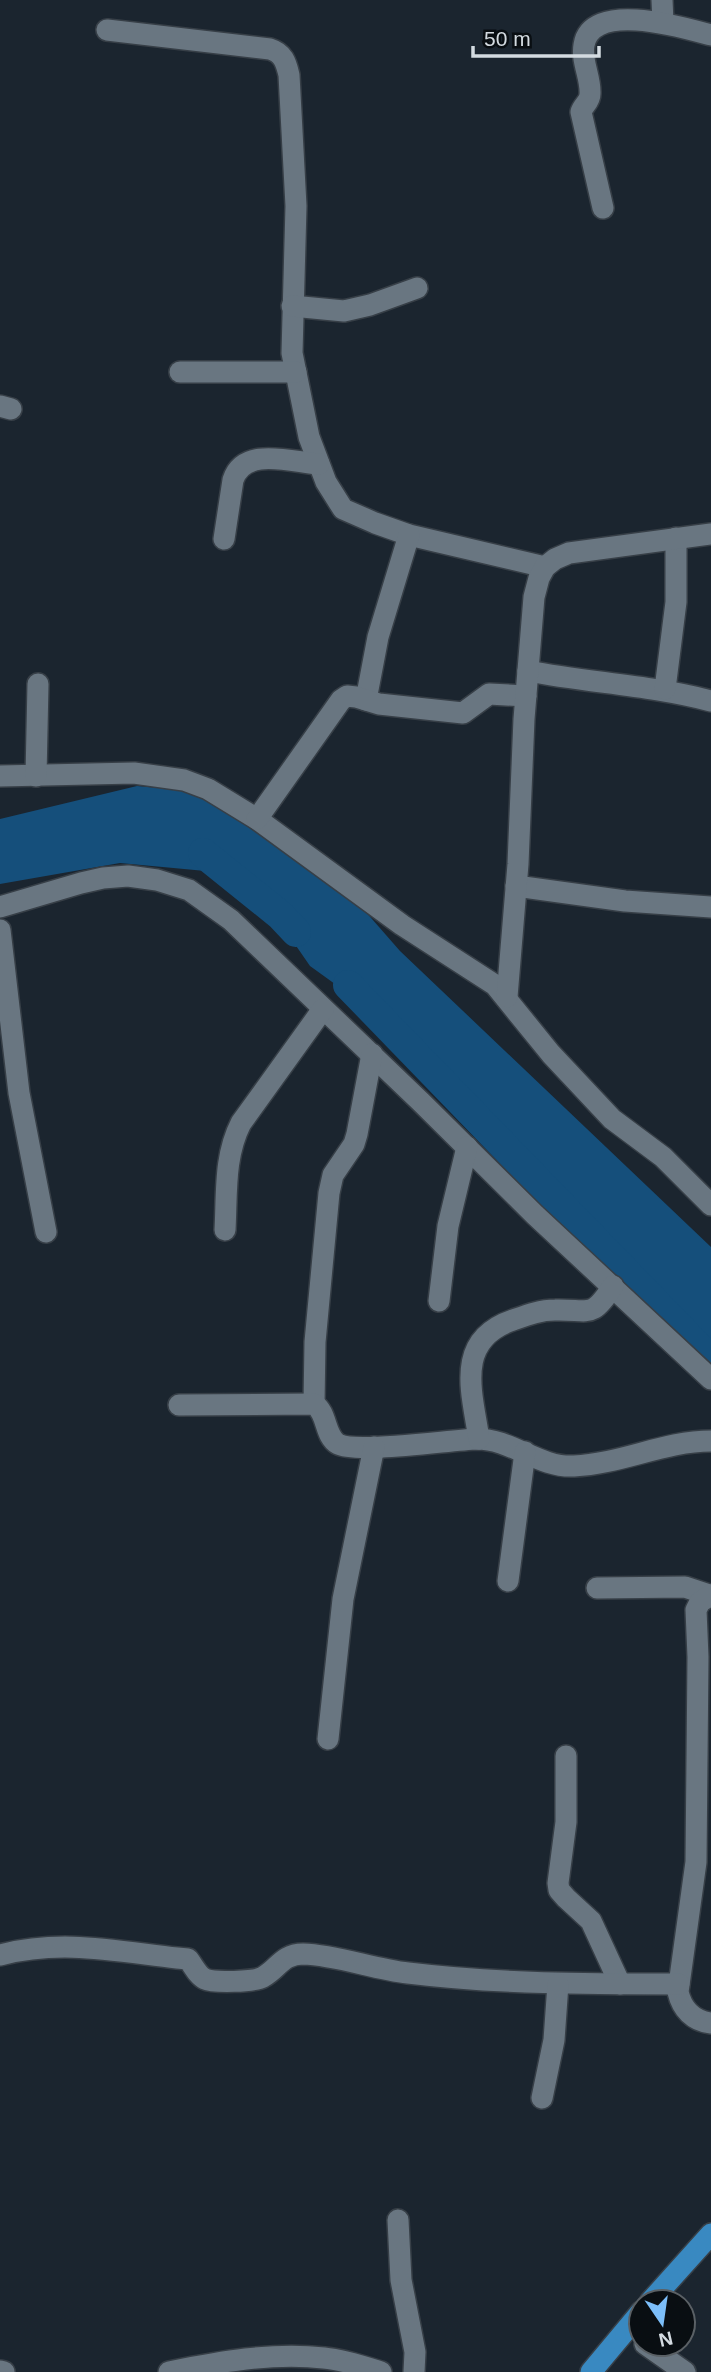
<svg xmlns="http://www.w3.org/2000/svg" width="711" height="2372" font-family="Helvetica,sans-serif">
<style>
.water{fill:#154f7b}
.lines{fill:none;stroke-linecap:round;stroke-linejoin:round}
.river{stroke:#154f7b;stroke-width:30}
.minor-casing{stroke:#373f47;stroke-width:24}
.major-casing{stroke:#373f47;stroke-width:24}
.minor{stroke:#697681;stroke-width:21}
.major{stroke:#3989c1;stroke-width:21}
</style>
<rect width="100%" height="100%" fill="#1b252f"/>
<polygon class="water" points="137,786 192,791 226,807 351,895 400,951 711,1247 711,1349 389,1023 310,966 254,885 216,872 120,863 0,884 0,819"/>
<g class="lines">
<g class="river">
<polyline points="203,853 280,915 296,932"/>
<polyline points="348,985 711,1360"/>
</g>
<defs>
<g id="minor">
<polyline points="662,0 663,22"/>
<path d="M107,30L270,49C283,53 286,62 289,75L296,206L292,353L309,437L326,482L343,509L375,523L409,535L545,567"/>
<path d="M603,208L581,112C583,105 590,102 590,94C591,77 581,62 584,45C591,0 682,27 711,35"/>
<polyline points="292,306 344,311 370,305 417,288"/>
<polyline points="180,372 296,372"/>
<polyline points="0,406 11,409"/>
<path d="M224,539L233,480C244,446 291,462 319,464"/>
<path d="M528,671C590,683 650,685 711,701"/>
<polyline points="665,689 676,602 676,538"/>
<polyline points="366,700 378,637 409,535"/>
<polyline points="0,776 134,773 184,780 208,789 257,819 402,925 495,985 551,1054 612,1119 663,1157 711,1205"/>
<polyline points="36,776 38,684"/>
<polyline points="257,819 341,700 347,696 356,697 379,704 463,713 489,694 526,696"/>
<polyline points="516,886 625,901 711,907"/>
<polyline points="0,907 81,883 103,878 128,876 157,880 189,890 231,920 421,1102 535,1215 711,1379"/>
<polyline points="0,930 19,1093 46,1232"/>
<polyline points="507,997 518,864 524,719 534,597 539,578 545,567 555,559 569,553 711,534"/>
<path d="M225,1230C227,1193 224,1156 241,1123L323,1009"/>
<polyline points="439,1301 448,1226 467,1147"/>
<polyline points="314,1404 315,1342 329,1193 333,1175 354,1144 357,1134 372,1054"/>
<path d="M179,1405L314,1404C328,1413 324,1436 338,1444C357,1454 449,1440 477,1439C512,1439 539,1468 574,1466C621,1464 664,1441 711,1441"/>
<path d="M479,1439C472,1392 454,1340 513,1320C527,1315 540,1310 555,1310C590,1309 591,1320 613,1286"/>
<polyline points="508,1581 525,1452"/>
<polyline points="597,1588 685,1587 709,1595"/>
<path d="M711,1595L700,1602L696,1610L698,1657L696,1862L678,1992C682,2009 693,2021 711,2023"/>
<polyline points="328,1739 343,1599 374,1447"/>
<polyline points="566,1756 566,1822 558,1883 559,1890 566,1898 591,1921 620,1984"/>
<path d="M0,1955C61,1939 115,1951 177,1958L188,1959C193,1965 198,1976 205,1979C213,1983 255,1982 263,1977C278,1969 282,1954 303,1954C337,1955 373,1969 408,1973C498,1984 588,1984 679,1984"/>
<polyline points="542,2098 554,2040 558,1984"/>
<polyline points="398,2220 401,2280 415,2352 414,2372"/>
<polyline points="645,2344 685,2372"/>
<polyline points="0,2371 4,2372"/>
<path d="M169,2372C219,2362 272,2352 324,2358C344,2360 362,2366 381,2372"/>
</g>
<g id="major">
<polyline points="650,2302 711,2234"/>
<polyline points="591,2372 641,2312"/>
</g>
</defs>
<use href="#minor" class="minor-casing"/>
<use href="#major" class="major-casing"/>
<use href="#minor" class="minor"/>
<use href="#major" class="major"/>
</g>
<g transform="translate(662 2323) rotate(167)"><circle r="33" fill="#090e12" stroke="#5a6065" stroke-width="2"/>
<path d="M0-5L12 26L0 18L-12 26Z" fill="#7cbef9"/>
<text y="-10" font-size="19" font-weight="bold" text-anchor="middle" fill="#d4dbe1">N</text>
</g>
<path d="M473 46v10h126v-10" fill="none" stroke="#d4dbe1" stroke-width="3.5"/>
<text x="484" y="46" font-size="21" fill="#d4dbe1" stroke="#090e12" stroke-width="5" paint-order="stroke">50 m</text>
</svg>
